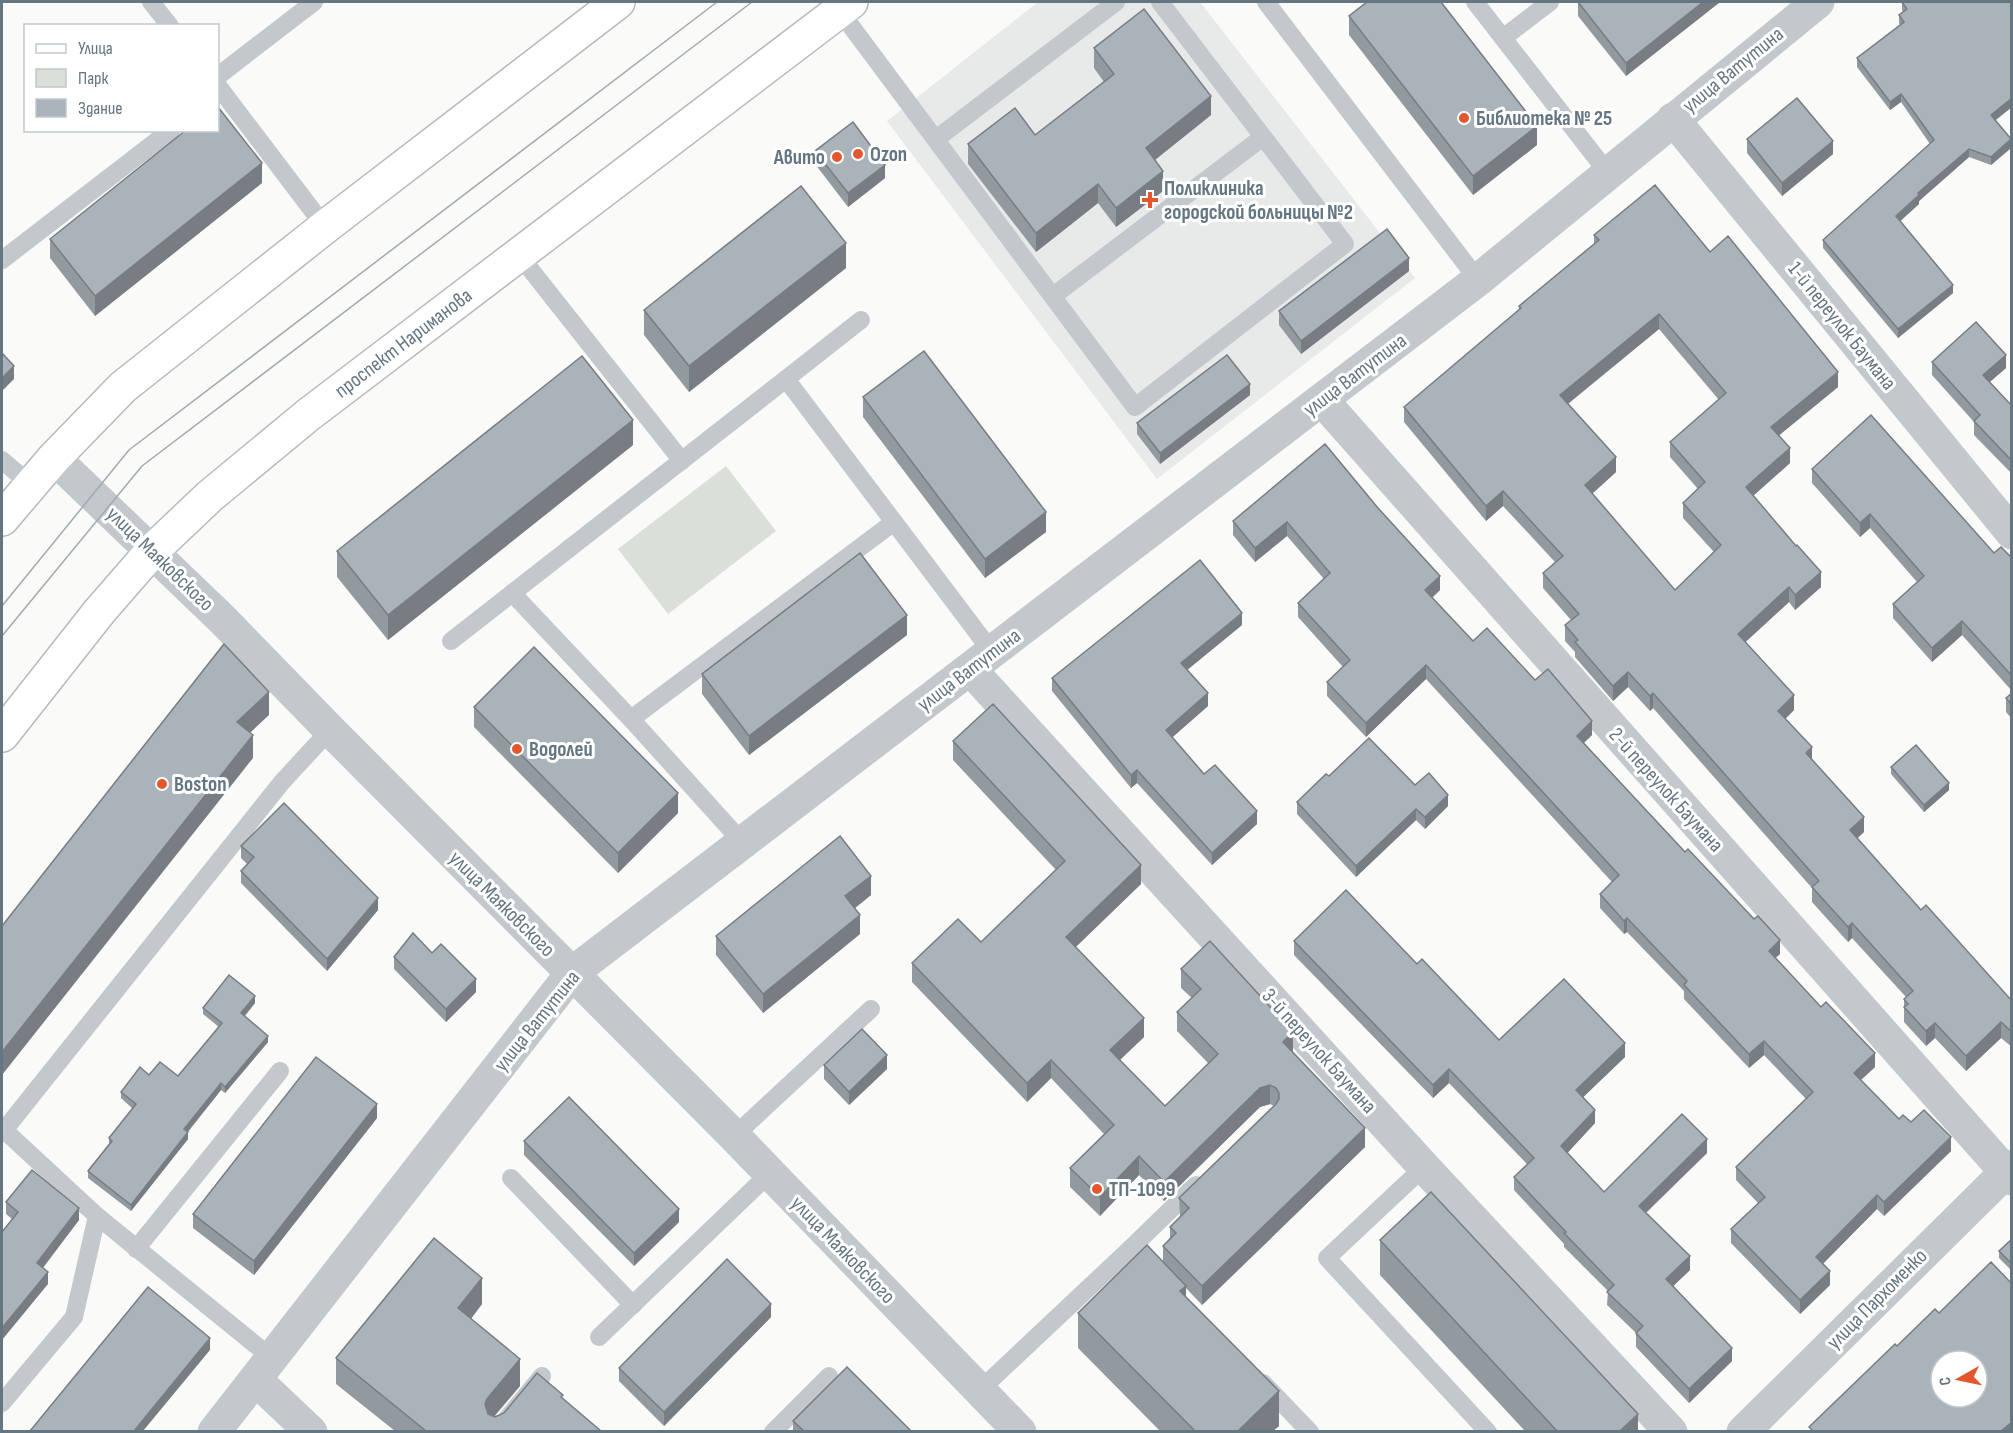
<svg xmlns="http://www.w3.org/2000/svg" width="2013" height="1433" font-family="'Sofia Sans Condensed',sans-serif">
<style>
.built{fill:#e8e9e9}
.green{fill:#dadfd7}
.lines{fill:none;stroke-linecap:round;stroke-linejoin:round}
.primary-casing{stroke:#b5babe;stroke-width:36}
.service{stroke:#c3c8cc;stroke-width:18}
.minor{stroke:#c3c8cc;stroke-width:33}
.tertiary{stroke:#c3c8cc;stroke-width:33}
.primary{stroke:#fff;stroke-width:33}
.tram{stroke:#a2aab0;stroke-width:1.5}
.wall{fill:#929a9f;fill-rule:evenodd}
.shaded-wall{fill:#777d82}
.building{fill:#aab3b9;stroke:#777d82;stroke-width:1.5;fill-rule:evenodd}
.poi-dot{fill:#e4572e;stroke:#fff;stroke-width:2}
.labels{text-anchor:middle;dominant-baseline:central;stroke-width:6;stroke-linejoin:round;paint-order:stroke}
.street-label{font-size:21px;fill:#657683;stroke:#fff}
.poi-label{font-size:21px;font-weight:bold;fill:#657683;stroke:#fff;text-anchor:start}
</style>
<rect width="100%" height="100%" fill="#fafaf8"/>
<polygon class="built" points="1038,2 1200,2 1415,278 1157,479 887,121"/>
<polygon class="green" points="726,466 776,531 668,614 618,549"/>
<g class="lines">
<defs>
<g id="primary">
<polyline points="2,519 54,458 123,387 325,227 618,2"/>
<path id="s1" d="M2,735L99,612L152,551L210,496L308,415L851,2"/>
</g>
</defs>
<use href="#primary" class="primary-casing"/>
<g class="service">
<polyline points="151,2 170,26"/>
<polyline points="1266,2 1478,280"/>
<polyline points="1475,2 1608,173"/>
<polyline points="839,10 1135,407 1345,244 1160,2"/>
<polyline points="1503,38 1550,2"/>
<polyline points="218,76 314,2"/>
<polyline points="218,86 325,227"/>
<polyline points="936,139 1116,2"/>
<polyline points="519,255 682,461"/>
<polyline points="2,260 171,130"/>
<polyline points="1053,296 1263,137"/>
<polyline points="861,320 786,379 894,522"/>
<polyline points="2,460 31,485"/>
<polyline points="512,593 631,719 743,843"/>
<polyline points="451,641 786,379"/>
<polyline points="631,719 894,522 992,652"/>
<polyline points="2,1128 97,1216 273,1359"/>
<polyline points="2,1133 282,782 330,730"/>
<polyline points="734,1136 871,1009"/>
<polyline points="1424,1167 1327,1258 1488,1432"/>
<polyline points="511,1178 633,1305"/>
<polyline points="136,1249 280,1071"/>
<polyline points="1153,1271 1131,1248 1196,1185"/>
<polyline points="599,1337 769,1174"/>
<polyline points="1263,1383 1310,1432"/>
<polyline points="980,1390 1131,1248"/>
<polyline points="2,1403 74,1317 97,1216"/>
<polyline points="496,1432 542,1376"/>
<polyline points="773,1432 829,1376"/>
</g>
<g class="minor">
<polyline points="1673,119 2012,533"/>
<polyline points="1322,400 2012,1179"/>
<polyline points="970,669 1424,1167 1671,1432"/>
<polyline points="256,1380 311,1432"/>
<polyline points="214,1432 572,973"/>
<polyline points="1743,1432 2012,1166"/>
</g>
<g class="tertiary">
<polyline points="54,458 222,619 330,730 734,1136 1020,1432"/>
<polyline points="572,973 1478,280 1818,2"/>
</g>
<use href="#primary" class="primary"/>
<g class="tram">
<polyline points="2,606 129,450 717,2"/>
<polyline points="2,636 142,466 752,2"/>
</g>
</g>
<g class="wall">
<polygon points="1578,2 1720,2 1626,76 1578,16"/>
<polygon points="1902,2 2012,107 1996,120 2011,148 1991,165 1969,157 1919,201 1919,204 1900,221 1953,293 1898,338 1823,248 1823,240 1930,144 1901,102 1890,110 1857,67 1857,58 1900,25 1899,23 1899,15 1903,12 1902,10"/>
<polygon points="1349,16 1537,145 1473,195 1349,35"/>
<polygon points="1094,48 1211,115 1155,160 1163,191 1116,227 1098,203 1036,252 968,164 968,144 1035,135 1104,82 1094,68"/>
<polygon points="1747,139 1833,154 1782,196 1747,153"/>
<polygon points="815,151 885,178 848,207 815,164"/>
<polygon points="262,183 95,316 50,258 50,239"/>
<path d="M1594,235L1710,252L1838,387L1779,435L1790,463L1753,496L1821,587L1795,610L1789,602L1745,642L1794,710L1785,719L1812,759L1864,832L1857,838L1921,910L2012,1001V1047L2001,1038L1966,1071L1935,1038L1926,1046L1904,1022V999L1906,997L1852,938L1848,942L1812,902V888L1653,708L1650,711L1628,687L1613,701L1575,657V652L1565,641V625L1571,620L1543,588V573L1555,562L1503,506L1486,521L1404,422V407L1519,310V306L1594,244ZM1659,329L1719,400L1670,442V457L1698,489L1683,503V518L1714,552L1675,590L1592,494L1616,472L1568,404Z"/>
<polygon points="846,268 689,392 644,335 644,310"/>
<polygon points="1409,271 1301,354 1279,325 1279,311"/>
<polygon points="1932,362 2006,368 1989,382 2012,406 2012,474 1974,435 1974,422 1932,375"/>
<polygon points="1250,395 1160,464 1137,434 1137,423"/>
<polygon points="863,397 1046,532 985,578 863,417"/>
<polygon points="1325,444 1440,590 1432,598 1473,641 1535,680 1592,735 1584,743 1780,954 1775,958 1875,1067 1861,1080 1899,1119 1911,1122 1951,1151 1884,1216 1877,1209 1822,1264 1830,1285 1800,1314 1731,1243 1731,1229 1758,1203 1736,1180 1736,1167 1806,1099 1764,1055 1749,1068 1684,999 1684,991 1627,932 1624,934 1600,908 1600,894 1612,882 1426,679 1366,737 1327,696 1327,682 1343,667 1298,617 1298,603 1324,579 1287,536 1255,562 1233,535 1233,521"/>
<polygon points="633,445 388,640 337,577 337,551"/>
<polygon points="1812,469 1994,553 2012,558 2012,691 1962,635 1932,662 1893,618 1893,604 1917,582 1870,528 1860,537 1812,483"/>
<polygon points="1242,625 1187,670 1208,706 1172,737 1204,774 1257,824 1212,865 1137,783 1131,788 1052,691 1052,678"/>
<polygon points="907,635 749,755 702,694 702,674"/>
<polygon points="2012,693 2012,719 2006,712 2006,698"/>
<polygon points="474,707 678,813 618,873 474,727"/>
<polygon points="953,741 1141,884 1076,947 1144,1037 1120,1060 1165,1106 1209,1064 1177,1031 1177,1012 1192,998 1181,988 1181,969 1293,1051 1292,1052 1365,1147 1202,1305 1186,1288 1186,1297 1279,1426 1273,1431 1160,1431 1078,1348 1078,1313 1163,1262 1163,1246 1170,1238 1170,1227 1180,1217 1179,1198 1274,1106 1270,1104 1260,1107 1164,1201 1139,1175 1100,1216 1070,1187 1070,1168 1104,1134 1051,1078 1027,1102 912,982 912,963 981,942 1056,870 953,760"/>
<polygon points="1891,767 1949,790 1924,812 1891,774"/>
<polygon points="1329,776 1415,785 1448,806 1425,829 1416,820 1356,877 1297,814 1297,802"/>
<polygon points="241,846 378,910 327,971 241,883 241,871 247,864 241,858"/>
<polygon points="871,895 855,908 860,934 763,1013 716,955 716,936"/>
<polygon points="1294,941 1417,964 1499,1040 1625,1057 1583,1097 1595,1123 1567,1153 1604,1192 1707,1153 1646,1213 1690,1270 1673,1286 1732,1361 1689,1403 1636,1347 1636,1333 1607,1305 1608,1291 1564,1247 1564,1244 1514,1190 1514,1177 1527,1164 1449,1083 1433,1098 1294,955"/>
<polygon points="432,953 476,992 446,1022 394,969 394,957"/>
<polygon points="255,1003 245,1016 268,1042 225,1093 221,1090 188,1132 188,1139 131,1211 88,1178 88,1171 109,1144 109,1138 133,1109 121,1098 121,1092 178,1076 219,1027 203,1014 203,1008"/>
<polygon points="824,1065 887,1069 849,1105 824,1079"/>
<polygon points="377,1118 254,1275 193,1228 193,1214"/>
<polygon points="524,1141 679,1222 634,1266 524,1155"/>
<polygon points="6,1202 79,1220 43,1268 48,1284 12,1219 6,1214"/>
<polygon points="2012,1239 2012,1271 1999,1258 1999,1251"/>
<polygon points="1380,1240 1638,1431 1525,1431 1380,1275"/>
<polygon points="482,1304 471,1319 520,1386 494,1416 563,1399 601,1431 395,1431 336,1384 336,1358"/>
<polygon points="771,1317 664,1426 619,1381 619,1368"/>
<polygon points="793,1421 911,1431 793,1431"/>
</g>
<g class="shaded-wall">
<polygon points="1703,2 1720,2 1626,76 1626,63"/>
<polygon points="1901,94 1901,102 1890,110 1890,102"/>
<polygon points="1211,96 1211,115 1146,167 1146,148"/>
<polygon points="2012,98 2012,107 1991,123 1991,115"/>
<polygon points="1537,126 1537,145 1473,195 1473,176"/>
<polygon points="2011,139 2011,148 1991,165 1991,157"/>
<polygon points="1833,141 1833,154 1782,196 1782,183"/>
<polygon points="1969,149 1969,157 1919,201 1919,204 1896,225 1896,216 1918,193"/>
<polygon points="262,163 262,183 95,316 95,296"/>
<polygon points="885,165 885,178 848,207 848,193"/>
<polygon points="1163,171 1163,191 1116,227 1116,208"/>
<polygon points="1098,184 1098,203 1036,252 1036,233"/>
<polygon points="846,243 846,268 689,392 689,366"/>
<polygon points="1409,258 1409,271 1301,354 1301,341"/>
<polygon points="1953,285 1953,293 1898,338 1898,329"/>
<polygon points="1659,314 1659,329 1560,410 1560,395"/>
<polygon points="2006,355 2006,368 1983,388 1983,375"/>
<polygon points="14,366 14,379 2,391 2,378"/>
<polygon points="1838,372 1838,387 1771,442 1771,427"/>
<polygon points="1250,384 1250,395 1160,464 1160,453"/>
<polygon points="633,420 633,445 388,640 388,615"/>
<polygon points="1790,448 1790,463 1746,502 1746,487"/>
<polygon points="1616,457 1616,472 1585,500 1585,485"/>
<polygon points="1503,491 1503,506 1486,521 1486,506"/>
<polygon points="1046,512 1046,532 985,578 985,559"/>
<polygon points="1870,514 1870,528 1860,537 1860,523"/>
<polygon points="1287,522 1287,536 1255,562 1255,548"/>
<polygon points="1821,572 1821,587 1795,610 1795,595"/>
<polygon points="1440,576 1440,590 1425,604 1425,590"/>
<polygon points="1789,587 1789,602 1738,649 1738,634"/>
<polygon points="1242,613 1242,625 1181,675 1181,663"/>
<polygon points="907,615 907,635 749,755 749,736"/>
<polygon points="1962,621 1962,635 1932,662 1932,648"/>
<polygon points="1426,665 1426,679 1366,737 1366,723"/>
<polygon points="1628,672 1628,687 1613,701 1613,686"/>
<polygon points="269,692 269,715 237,745 237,722"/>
<polygon points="1208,693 1208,706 1166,743 1166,730"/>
<polygon points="1653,693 1653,708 1650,711 1650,696"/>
<polygon points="1794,695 1794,710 1778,726 1778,711"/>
<polygon points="1592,721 1592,735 1577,749 1577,736"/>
<polygon points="253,735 253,758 2,1075 2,1052"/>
<polygon points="1812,747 1812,763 1806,753"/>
<polygon points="1137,770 1137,783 1131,788 1131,775"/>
<polygon points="1949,783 1949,790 1924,812 1924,805"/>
<polygon points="678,793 678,813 618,873 618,853"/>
<polygon points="1448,795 1448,806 1425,829 1425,817"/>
<polygon points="1416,809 1416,820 1356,877 1356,866"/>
<polygon points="1257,811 1257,824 1212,865 1212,853"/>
<polygon points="1864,817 1864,832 1850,845 1850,830"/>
<polygon points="1141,865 1141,884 1066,956 1066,937"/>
<polygon points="871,876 871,895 845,916 845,896"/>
<polygon points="378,898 378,910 327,971 327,959"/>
<polygon points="860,915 860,934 763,1013 763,994"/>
<polygon points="1627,918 1627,932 1624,934 1624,921"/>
<polygon points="1852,923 1852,938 1848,942 1848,927"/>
<polygon points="1780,940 1780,954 1769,964 1769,951"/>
<polygon points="476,979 476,992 446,1022 446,1009"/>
<polygon points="255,996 255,1003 241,1020 241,1013"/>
<polygon points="1144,1018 1144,1037 1110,1069 1110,1050"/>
<polygon points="2001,1022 2001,1038 1966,1071 1966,1056"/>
<polygon points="1935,1023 1935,1038 1926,1046 1926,1031"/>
<polygon points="1293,1032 1293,1051 1283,1061 1283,1042"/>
<polygon points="268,1036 268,1042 225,1093 225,1087"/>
<polygon points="1764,1041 1764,1055 1749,1068 1749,1054"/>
<polygon points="1625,1043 1625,1057 1576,1104 1576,1090"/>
<polygon points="1875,1053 1875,1067 1854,1086 1854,1073"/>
<polygon points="887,1055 887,1069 849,1105 849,1092"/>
<polygon points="1051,1060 1051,1078 1027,1102 1027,1083"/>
<polygon points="1449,1069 1449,1083 1433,1098 1433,1085"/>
<polygon points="221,1083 221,1090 184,1136 184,1129"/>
<polygon points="1270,1085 1270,1104 1260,1107 1164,1201 1164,1182 1260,1088"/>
<polygon points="377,1104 377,1118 254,1275 254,1261"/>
<polygon points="1595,1110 1595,1123 1561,1160 1561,1146"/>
<polygon points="1365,1128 1365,1147 1202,1305 1202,1286"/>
<polygon points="188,1132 188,1139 131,1211 131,1205"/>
<polygon points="1951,1137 1951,1151 1884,1216 1884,1202"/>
<polygon points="1707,1139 1707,1153 1639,1219 1639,1206"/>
<polygon points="1139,1156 1139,1175 1100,1216 1100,1197"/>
<polygon points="1877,1195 1877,1209 1816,1271 1816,1257"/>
<polygon points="79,1208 79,1220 37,1275 37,1263"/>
<polygon points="679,1209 679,1222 634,1266 634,1253"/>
<polygon points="1690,1256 1690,1270 1666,1293 1666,1279"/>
<polygon points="1830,1271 1830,1285 1800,1314 1800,1300"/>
<polygon points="48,1272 48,1284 2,1340 2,1328"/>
<polygon points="482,1278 482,1304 458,1335 458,1308"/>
<polygon points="1186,1286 1186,1320 1180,1291"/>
<polygon points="771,1304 771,1317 664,1426 664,1412"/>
<polygon points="210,1338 210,1350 143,1431 134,1431"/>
<polygon points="1732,1348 1732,1361 1689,1403 1689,1389"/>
<polygon points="520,1359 520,1386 487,1425 485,1404 487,1399"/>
<polygon points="1279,1391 1279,1426 1273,1431 1238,1431"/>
<polygon points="1638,1414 1638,1431 1620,1431"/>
<polygon points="2012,1422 2012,1431 2001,1431"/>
</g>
<g class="building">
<polygon points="1367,2 1441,2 1537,126 1473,176 1349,16"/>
<polygon points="1578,2 1703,2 1626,63"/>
<polygon points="1902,2 2012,2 2012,98 1991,115 2011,139 1991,157 1969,149 1918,193 1919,195 1896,216 1953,285 1898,329 1823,240 1934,140 1901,94 1890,102 1857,58 1904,22 1899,15 1907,9"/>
<polygon points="1144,9 1211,96 1146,148 1163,171 1116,208 1098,184 1036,233 968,144 1015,108 1035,135 1114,74 1094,48"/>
<polygon points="1797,98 1833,141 1782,183 1747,139"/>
<polygon points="218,107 262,163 95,296 50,239 186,130 218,130"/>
<polygon points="853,122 885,165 848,193 815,151"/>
<path d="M1655,185L1710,252L1728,236L1838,372L1771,427L1790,448L1746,487L1796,546L1797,545L1821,572L1795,595L1789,587L1738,634L1794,695L1778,711L1812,747L1806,753L1864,817L1850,830L1921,910L1926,905L2012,1001V1032L2001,1022L1966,1056L1935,1023L1926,1031L1904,1007L1908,1004L1904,999L1913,991L1852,923L1848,927L1812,887L1819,881L1653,693L1650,696L1628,672L1613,686L1575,642L1578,640L1565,625L1579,614L1543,573L1563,556L1503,491L1486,506L1404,407L1521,308L1519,306L1599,240L1594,235ZM1659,314L1726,393L1670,442L1705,482L1683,503L1721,545L1675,590L1585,485L1616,457L1560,395Z"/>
<polygon points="801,186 846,243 689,366 644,310"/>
<polygon points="1387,229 1409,258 1301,341 1279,311"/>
<polygon points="1976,322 2006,355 1983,375 2012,406 2012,461 1974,421 1980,415 1932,362"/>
<polygon points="924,351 1046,512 985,559 863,397"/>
<polygon points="2,353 14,366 2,378"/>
<polygon points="1227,355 1250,384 1160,453 1137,423"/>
<polygon points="582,356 633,420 388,615 337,551"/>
<polygon points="1871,415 1994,553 2001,547 2012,558 2012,676 1962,621 1932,648 1893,604 1924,576 1870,514 1860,523 1812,469"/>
<polygon points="1325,444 1378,508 1440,576 1425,590 1473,641 1487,628 1535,680 1548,669 1592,721 1577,736 1685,852 1688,849 1754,919 1758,916 1780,940 1769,951 1821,1007 1826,1002 1875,1053 1854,1073 1899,1119 1903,1115 1911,1122 1924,1110 1951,1137 1884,1202 1877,1195 1816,1257 1830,1271 1800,1300 1731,1229 1765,1197 1736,1167 1813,1092 1764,1041 1749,1054 1684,985 1687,981 1627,918 1624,921 1600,894 1619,875 1426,665 1366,723 1327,682 1350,660 1298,603 1330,573 1287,522 1255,548 1233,521"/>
<polygon points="860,553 907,615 749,736 702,674"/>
<polygon points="1200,560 1242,613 1181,663 1208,693 1166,730 1204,774 1215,765 1257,811 1212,853 1137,770 1131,775 1052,678"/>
<polygon points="224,644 269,692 237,722 253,735 2,1052 2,926"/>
<polygon points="534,647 678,793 618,853 474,707"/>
<polygon points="2012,693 2012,705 2006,698"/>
<polygon points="993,704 1141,865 1066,937 1144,1018 1110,1050 1165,1106 1218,1054 1177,1012 1201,989 1181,969 1210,941 1293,1032 1283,1042 1365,1128 1202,1286 1163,1246 1176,1233 1170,1227 1189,1208 1179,1198 1276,1104 1279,1099 1279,1093 1276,1088 1270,1085 1260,1088 1164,1182 1139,1156 1100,1197 1070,1168 1114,1125 1051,1060 1027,1083 912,963 958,919 981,942 1065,861 953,741"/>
<polygon points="1369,738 1415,785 1429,773 1448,795 1425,817 1416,809 1356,866 1297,802 1326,774 1329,776"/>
<polygon points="1916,745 1949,783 1924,805 1891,767"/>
<polygon points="284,803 378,898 327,959 241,871 254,857 241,846"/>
<polygon points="840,836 871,876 845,896 860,915 763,994 716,936"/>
<polygon points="1346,890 1417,964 1422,959 1499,1040 1564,979 1625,1043 1576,1090 1595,1110 1561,1146 1604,1192 1682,1114 1707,1139 1639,1206 1690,1256 1666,1279 1732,1348 1689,1389 1636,1333 1643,1326 1607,1292 1614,1285 1564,1233 1566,1232 1514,1177 1534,1158 1449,1069 1433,1085 1294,941"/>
<polygon points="413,933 432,953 441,944 476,979 446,1009 394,957"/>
<polygon points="229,975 255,996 241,1013 268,1036 225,1087 221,1083 184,1129 188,1132 131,1205 88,1171 112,1141 109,1138 136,1104 121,1092 140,1067 149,1075 160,1062 178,1076 222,1023 203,1008"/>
<polygon points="862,1029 887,1055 849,1092 824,1065"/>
<polygon points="316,1057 377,1104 254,1261 193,1214"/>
<polygon points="569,1097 679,1209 634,1253 524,1141"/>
<polygon points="32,1170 79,1208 37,1263 48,1272 2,1328 2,1232 18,1212 6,1202"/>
<polygon points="1431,1192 1638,1414 1620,1431 1557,1431 1380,1240"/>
<polygon points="434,1238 482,1278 458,1308 520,1359 487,1399 485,1404 488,1414 495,1417 504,1413 537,1373 563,1395 561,1397 601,1431 426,1431 336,1358"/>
<polygon points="2012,1239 2012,1264 1999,1251"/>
<polygon points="1147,1245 1186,1286 1180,1291 1279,1391 1238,1431 1195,1431 1078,1313"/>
<polygon points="727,1259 771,1304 664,1412 619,1368"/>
<path d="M1991,1262L2012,1284V1422L2001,1431H1813L1809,1427L1895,1344L1897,1346L1935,1309L1939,1313ZM1941,1361H1977V1397H1941Z"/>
<polygon points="148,1287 210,1338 134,1431 30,1431"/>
<polygon points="847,1367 911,1431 804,1431 793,1421"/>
</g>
<g class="poi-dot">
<circle cx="1464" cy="118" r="6"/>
<circle cx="858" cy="154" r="6"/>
<circle cx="837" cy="157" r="6"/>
<path d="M1147 191h6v6h6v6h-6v6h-6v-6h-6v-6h6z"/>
<circle cx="517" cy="749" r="6"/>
<circle cx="162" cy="784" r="6"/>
<circle cx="1097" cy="1189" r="6"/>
</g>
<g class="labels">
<g class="street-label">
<text transform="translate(1733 70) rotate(-39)">улица Ватутина</text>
<text transform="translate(1842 326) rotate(51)">1-й переулок Баумана</text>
<text stroke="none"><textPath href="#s1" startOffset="564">проспект Нариманова</textPath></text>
<text transform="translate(1355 375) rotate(-37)">улица Ватутина</text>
<text transform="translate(160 559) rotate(44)">улица Маяковского</text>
<text transform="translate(969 670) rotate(-37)">улица Ватутина</text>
<text transform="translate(1666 790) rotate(48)">2-й переулок Баумана</text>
<text transform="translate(502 904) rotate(45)">улица Маяковского</text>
<text transform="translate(537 1021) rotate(-51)">улица Ватутина</text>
<text transform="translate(1319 1051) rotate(48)">3-й переулок Баумана</text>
<text transform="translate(843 1250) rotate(46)">улица Маяковского</text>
<text transform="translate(1877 1299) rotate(-45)">улица Пархоменко</text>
</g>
<g class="poi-label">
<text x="1476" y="118">Библиотека № 25</text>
<text x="870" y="154">Ozon</text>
<text x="825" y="157" text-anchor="end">Авито</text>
<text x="1164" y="188">Поликлиника<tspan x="1164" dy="24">городской больницы №2</tspan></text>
<text x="529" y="749">Водолей</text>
<text x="174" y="784">Boston</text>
<text x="1109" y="1189">ТП-1099</text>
</g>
</g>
<rect width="2013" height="1433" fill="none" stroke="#657683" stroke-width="6"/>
<rect x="24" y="24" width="195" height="108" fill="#ffffff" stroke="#c1c8cd" stroke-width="1.5"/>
<rect x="36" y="44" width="30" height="9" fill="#ffffff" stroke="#c1c8cd" stroke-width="1.5"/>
<text x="78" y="54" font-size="18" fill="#657683">Улица</text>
<rect x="36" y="69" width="30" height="18" fill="#dadfd7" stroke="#c1c8cd" stroke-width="1.5"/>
<text x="78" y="84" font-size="18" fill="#657683">Парк</text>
<rect x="36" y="99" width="30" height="18" fill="#aab3b9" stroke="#c1c8cd" stroke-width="1.5"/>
<text x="78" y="114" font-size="18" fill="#657683">Здание</text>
<g transform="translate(1959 1379) rotate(261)"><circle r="28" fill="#ffffff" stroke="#c1c8cd" stroke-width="1.5"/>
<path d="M0-4.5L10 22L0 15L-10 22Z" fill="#e4572e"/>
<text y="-9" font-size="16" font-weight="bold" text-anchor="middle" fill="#657683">С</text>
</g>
</svg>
